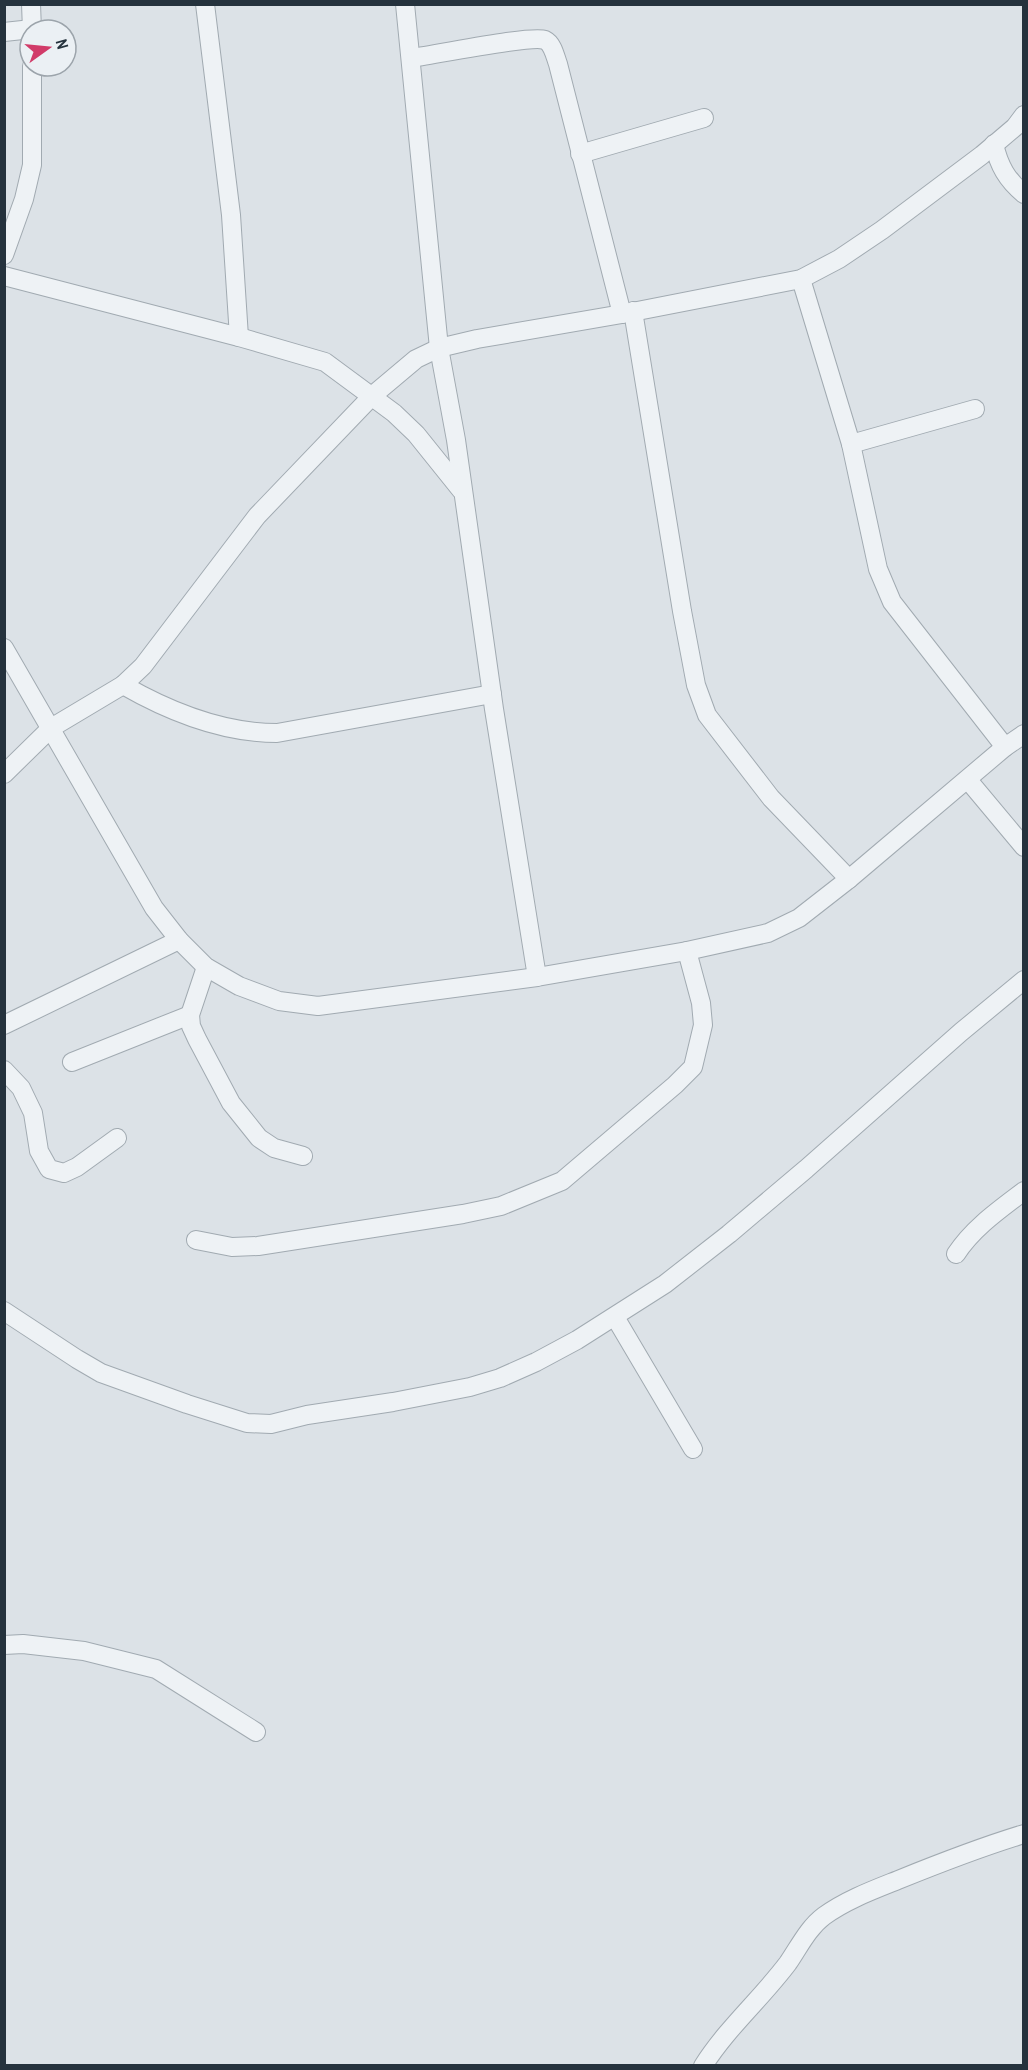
<svg xmlns="http://www.w3.org/2000/svg" width="1028" height="2070" font-family="'Archivo Narrow',sans-serif">
<style>
.lines{fill:none;stroke-linecap:round;stroke-linejoin:round}
.minor-casing{stroke:#a1aab1;stroke-width:20}
.minor{stroke:#eef2f5;stroke-width:18}
</style>
<rect width="100%" height="100%" fill="#dce2e7"/>
<g class="lines">
<defs>
<g id="minor">
<polyline points="31,4 32,30"/>
<polyline points="205,4 231,215 239,337"/>
<polyline points="405,4 439,348 456,440 494,709 537,977"/>
<polyline points="4,32 32,29"/>
<path d="M411,58C433,55 531,35 545,40C553,44 555,56 558,64L622,314"/>
<path d="M994,144C999,166 1007,180 1024,194"/>
<polyline points="580,154 704,118"/>
<polyline points="4,255 24,199 32,165 32,66"/>
<polyline points="4,276 239,337 325,362 394,413 416,434 461,490"/>
<polyline points="801,279 851,444 878,569 892,602 1005,747"/>
<polyline points="633,311 682,611 696,685 707,715 771,798 849,879"/>
<polyline points="851,444 975,409"/>
<polyline points="4,648 154,908 179,940 206,967 239,986 279,1001 318,1006 537,977 687,951 768,933 799,918 849,879 1005,747 1024,734"/>
<path d="M123,685C170,712 222,733 277,733L492,694"/>
<polyline points="4,774 51,728 123,685 143,666 257,516 372,396 416,359 439,348 477,339 622,314 801,279 839,259 882,230 982,155 1015,127 1024,115"/>
<polyline points="968,780 1024,847"/>
<polyline points="206,967 190,1015 191,1026 197,1039 231,1103 259,1138 274,1148 303,1156"/>
<polyline points="4,1025 179,940"/>
<polyline points="72,1062 190,1015"/>
<polyline points="4,1070 21,1088 33,1113 39,1151 49,1169 64,1173 77,1167 117,1138"/>
<polyline points="196,1240 232,1247 258,1246 463,1214 501,1206 562,1181 675,1085 693,1067 703,1025 701,1003 687,951"/>
<path d="M956,1254C973,1228 999,1210 1024,1191"/>
<polyline points="4,1311 77,1359 101,1373 187,1404 247,1423 271,1424 307,1415 393,1402 470,1387 500,1378 536,1362 577,1340 665,1284 729,1234 806,1169 961,1032 1024,980"/>
<polyline points="615,1317 693,1449"/>
<polyline points="4,1645 23,1644 84,1651 156,1669 256,1732"/>
<path d="M703,2066C727,2028 761,1999 788,1963C799,1947 808,1928 824,1916C846,1900 873,1890 898,1880C940,1863 981,1847 1024,1834"/>
</g>
</defs>
<use href="#minor" class="minor-casing"/>
<use href="#minor" class="minor"/>
</g>
<rect width="1028" height="2070" fill="none" stroke="#25323d" stroke-width="12"/>
<g transform="translate(48 48) rotate(75)"><circle r="28" fill="#ebf0f4" stroke="#9ca4ab" stroke-width="1.5"/>
<path d="M0-4.5L10 22L0 15L-10 22Z" fill="#d13b69"/>
<text y="-9" font-size="16" font-weight="bold" text-anchor="middle" fill="#25323d">N</text>
</g>
</svg>
